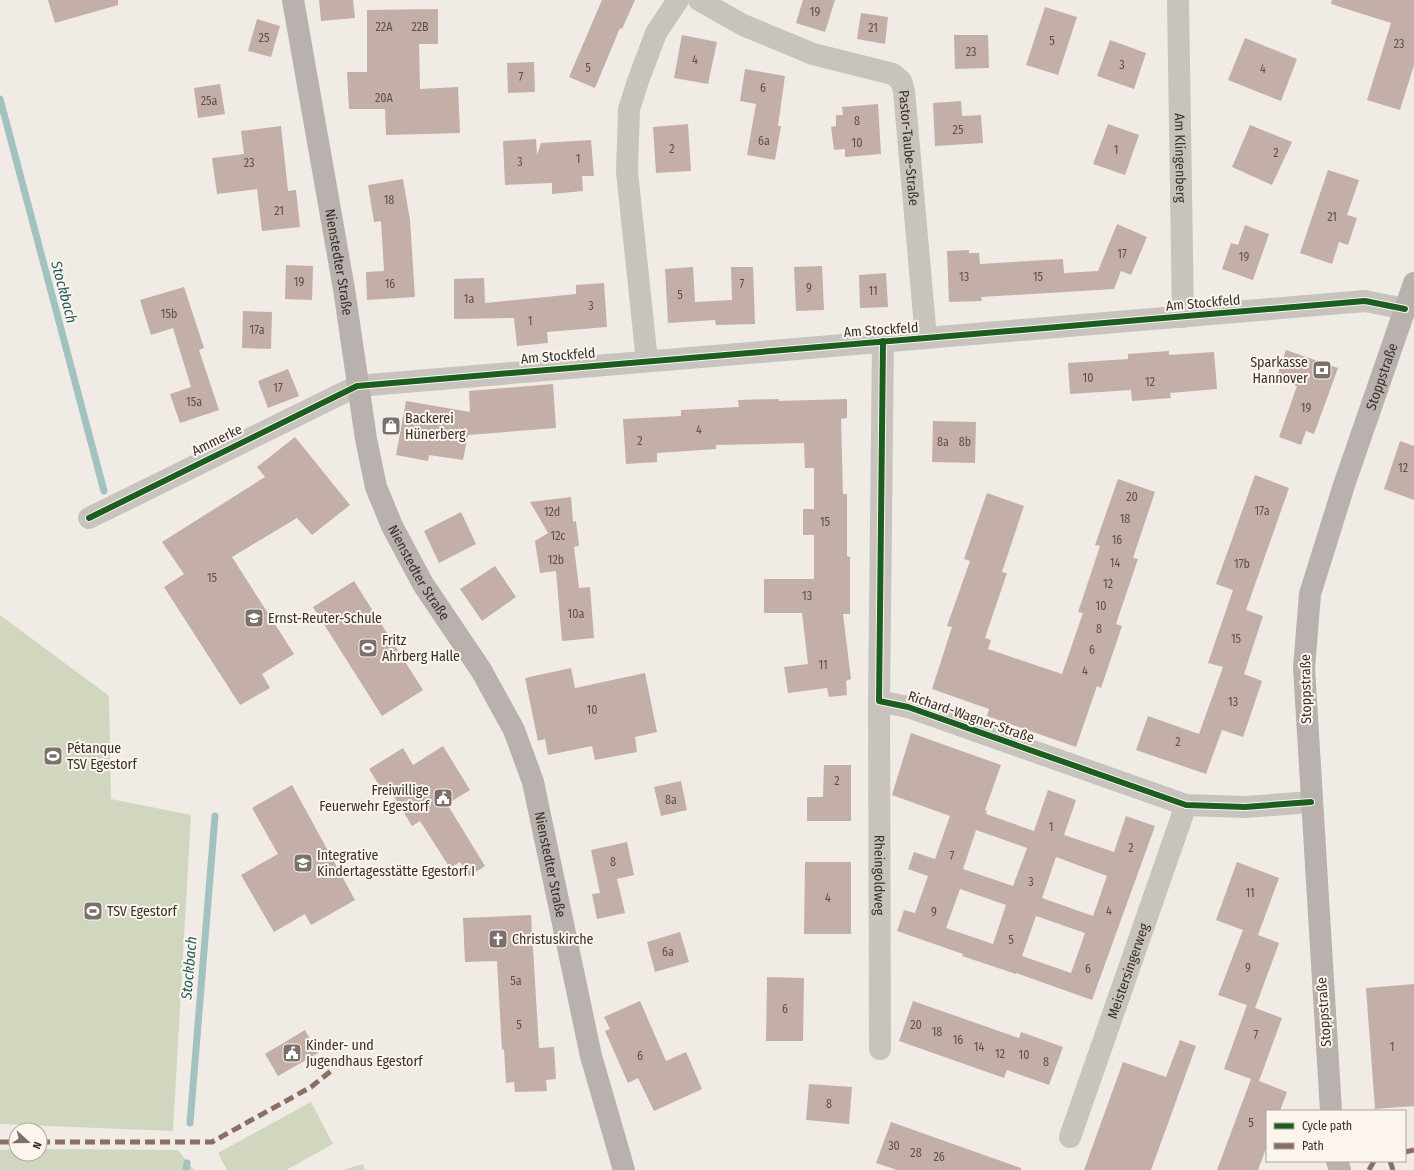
<svg xmlns="http://www.w3.org/2000/svg" width="1414" height="1170" font-family="'Fira Sans Condensed',sans-serif">
<style>
.green{fill:#d1d6bf}
.lines{fill:none;stroke-linecap:round;stroke-linejoin:round}
.stream{stroke:#a1c2c1;stroke-width:7}
.building{fill:#c3afa7;fill-rule:evenodd}
.minor{stroke:#c9c3be;stroke-width:22}
.major{stroke:#b8b1ad;stroke-width:22}
.quiet{stroke:#8d6e63;stroke-width:5;stroke-dasharray:10 5;stroke-linecap:butt}
.cycleway-casing{stroke:#fbf5ee;stroke-width:8}
.cycleway{stroke:#1b5e20;stroke-width:6}
.labels{text-anchor:middle;dominant-baseline:central;stroke-width:4;stroke-linejoin:round;paint-order:stroke}
.number-label{font-size:12px;fill:#5d504a}
.street-label{font-size:14px;fill:#3b302b;stroke:#fbf5ee}
.poi-label{font-size:14px;fill:#3b302b;stroke:#fbf5ee;text-anchor:start}
.water-label{font-size:15px;font-style:italic;fill:#1f5a5e;stroke:#fbf5ee}
</style>
<rect width="100%" height="100%" fill="#f0ebe5"/>
<g class="green">
<polygon points="0,615 109,696 111,799 191,815 173,1131 0,1124"/>
<polygon points="311,1102 333,1144 286,1170 227,1170 218,1153"/>
<polygon points="16,1149 16,1154 40,1154 40,1149 178,1150 194,1170 0,1170 0,1150"/>
<polygon points="363,1164 365,1170 343,1170"/>
</g>
<g class="lines">
<g class="stream">
<polyline points="0,99 104,491"/>
<polyline points="190,1123 215,816"/>
<polyline points="186,1170 187,1163"/>
</g>
</g>
<g class="building">
<polygon points="48,0 118,0 118,5 55,23"/>
<polygon points="319,0 353,0 355,18 321,21"/>
<polygon points="602,0 635,0 622,29 620,28 595,88 569,77"/>
<polygon points="803,0 835,0 825,32 796,23"/>
<polygon points="1332,0 1414,0 1414,65 1400,110 1367,100 1391,23 1331,4"/>
<polygon points="1045,7 1077,17 1058,75 1026,65"/>
<polygon points="438,9 438,44 419,44 420,89 458,87 460,133 386,135 385,109 349,109 347,72 367,72 367,10"/>
<polygon points="861,13 888,17 885,44 857,39"/>
<polygon points="257,19 280,26 271,57 248,51"/>
<polygon points="682,35 717,42 708,84 674,78"/>
<polygon points="954,35 988,35 989,68 955,69"/>
<polygon points="1245,38 1297,59 1281,101 1228,80"/>
<polygon points="1110,40 1146,53 1134,89 1097,76"/>
<polygon points="534,62 535,92 508,93 507,63"/>
<polygon points="745,69 785,76 778,126 781,126 775,160 747,155 756,104 740,101"/>
<polygon points="220,84 225,114 198,118 194,88"/>
<polygon points="961,101 962,116 981,115 983,143 935,146 933,103"/>
<polygon points="878,104 881,154 845,157 845,149 834,150 831,127 836,126 836,115 843,115 842,107"/>
<polygon points="688,124 691,171 656,173 653,127"/>
<polygon points="1108,124 1139,135 1125,175 1093,164"/>
<polygon points="1250,125 1292,142 1272,185 1232,167"/>
<polygon points="281,126 288,191 296,190 300,227 262,231 257,189 217,194 212,158 244,154 241,131"/>
<polygon points="536,139 537,155 541,143 591,140 594,176 582,176 583,191 552,194 552,183 505,185 503,141"/>
<polygon points="1328,170 1359,180 1347,215 1357,218 1348,245 1339,242 1332,264 1300,253"/>
<polygon points="403,179 410,220 415,297 367,300 366,272 384,271 381,221 374,222 368,185"/>
<polygon points="1117,224 1147,237 1131,275 1121,271 1114,289 981,297 982,301 949,302 947,251 969,250 969,253 979,253 980,264 1063,259 1064,273 1098,271"/>
<polygon points="1245,225 1269,234 1253,280 1222,269 1231,243 1238,245"/>
<polygon points="286,265 313,266 312,300 285,299"/>
<polygon points="822,266 824,310 796,311 794,267"/>
<polygon points="693,267 695,302 732,300 731,267 753,267 755,324 716,325 715,320 668,323 665,269"/>
<polygon points="886,273 888,307 860,308 859,275"/>
<polygon points="484,278 485,303 576,294 576,285 604,283 607,327 547,332 548,343 517,346 514,318 454,319 454,279"/>
<polygon points="184,287 204,348 199,350 219,410 180,423 170,394 191,387 173,328 151,335 140,300"/>
<polygon points="243,311 272,312 271,349 242,348"/>
<polygon points="1286,350 1338,368 1314,434 1306,431 1301,445 1279,437 1297,386 1276,379"/>
<polygon points="1169,351 1169,355 1214,352 1217,389 1170,393 1171,398 1132,401 1131,390 1070,394 1068,363 1128,359 1128,354"/>
<polygon points="288,369 299,396 268,408 258,381"/>
<polygon points="553,384 556,428 468,435 463,460 429,455 428,461 396,455 406,401 470,412 469,391"/>
<polygon points="779,399 779,401 847,399 847,418 841,419 843,494 847,494 847,556 850,557 850,614 843,614 851,679 846,681 847,695 829,697 827,688 788,693 784,667 808,664 802,613 764,613 764,579 814,579 814,535 803,535 803,509 814,509 814,468 805,468 804,443 716,445 716,449 657,453 657,462 626,464 623,419 681,416 681,410 739,407 738,400"/>
<polygon points="933,421 976,422 975,463 932,462"/>
<polygon points="295,437 350,505 312,535 297,518 232,557 294,654 262,674 270,688 240,705 164,587 184,574 162,542 265,477 257,467"/>
<polygon points="1400,441 1414,446 1414,500 1384,489"/>
<polygon points="1255,475 1289,488 1246,610 1263,616 1244,674 1262,681 1243,737 1222,730 1206,774 1136,750 1148,716 1199,734 1223,667 1208,663 1233,590 1216,584"/>
<polygon points="1118,479 1155,492 1133,558 1138,559 1116,624 1122,626 1101,688 1097,686 1076,747 987,716 989,709 932,689 952,627 947,626 970,561 964,559 987,493 1024,506 1002,572 1007,573 985,638 991,640 988,649 1062,674 1083,613 1078,612 1100,546 1095,545"/>
<polygon points="571,497 573,522 576,521 579,546 574,547 579,588 590,587 594,638 562,641 556,571 540,573 535,541 548,533 530,502"/>
<polygon points="461,512 476,544 439,563 424,531"/>
<polygon points="495,566 516,597 482,621 460,589"/>
<polygon points="354,581 423,690 382,716 313,607"/>
<polygon points="571,668 575,688 645,673 657,732 635,737 637,752 595,760 592,746 548,755 545,739 538,741 525,678"/>
<path d="M911,733L1001,765L985,810L987,811L986,814L1034,831L1048,790L1076,800L1064,835L1114,852L1126,816L1155,826L1092,1000L1016,973V974L962,956L963,954L897,931L904,910L915,913L928,876L908,869L914,852L935,859L950,816L892,795ZM976,830L1027,848L1013,886L963,869ZM1056,857L1107,876L1093,916L1042,898ZM960,889L1006,905L993,944L946,928ZM1036,916L1085,933L1071,973L1022,956Z"/>
<polygon points="443,746 470,790 447,804 485,866 469,876 460,862 450,868 420,821 412,826 390,790 384,793 369,769 403,748 413,765"/>
<polygon points="824,765 851,765 851,821 807,821 807,797 823,797"/>
<polygon points="681,781 687,810 661,816 654,787"/>
<polygon points="292,785 355,900 311,925 305,914 274,932 241,875 278,854 252,808"/>
<polygon points="627,842 634,875 617,879 625,913 597,919 592,894 600,893 591,850"/>
<polygon points="805,862 851,862 851,934 804,934"/>
<polygon points="1237,862 1279,878 1258,935 1279,943 1255,1008 1282,1018 1259,1081 1287,1092 1280,1111 1267,1111 1267,1146 1258,1170 1217,1170 1251,1079 1224,1069 1247,1005 1218,995 1243,930 1251,933 1216,920"/>
<polygon points="531,915 539,1048 554,1047 556,1079 546,1080 547,1091 515,1092 514,1082 506,1083 504,1049 502,1050 497,961 465,962 463,918"/>
<polygon points="680,932 689,962 655,972 647,942"/>
<polygon points="767,977 804,978 803,1041 766,1041"/>
<polygon points="1414,984 1414,1106 1375,1109 1366,988"/>
<polygon points="640,1001 666,1061 686,1052 702,1089 654,1111 638,1078 628,1083 605,1031 610,1029 604,1017"/>
<polygon points="913,1001 1019,1038 1021,1032 1063,1047 1049,1085 1007,1070 1004,1078 899,1041"/>
<polygon points="305,1030 318,1053 278,1076 265,1054"/>
<polygon points="1180,1040 1196,1046 1151,1170 1084,1170 1123,1062 1166,1077"/>
<polygon points="809,1084 852,1087 849,1124 806,1120"/>
<polygon points="891,1122 1021,1168 1021,1170 897,1170 876,1163"/>
</g>
<g class="lines">
<g class="minor">
<path id="s1" d="M699,0L743,25L813,54L893,74L901,81L904,91L926,338"/>
<path id="s2" d="M1178,0L1183,317"/>
<polyline points="883,341 879,701 908,707 1186,805 1245,807 1311,802"/>
<polyline points="647,361 627,172 629,109 638,81 656,33 678,0"/>
<polyline points="89,518 357,386 1365,301 1405,309"/>
<path id="s3" d="M879,701L880,1049"/>
<path id="s4" d="M1070,1137L1186,805"/>
</g>
<g class="major">
<path id="s5" d="M293,0L344,289L366,439L376,487L392,526L423,584L481,670L514,730L533,782L591,1056L624,1170"/>
<path id="s6" d="M1331,1111L1304,668L1310,594L1344,485L1414,283"/>
<polyline points="1337,1161 1340,1170"/>
</g>
<g class="quiet">
<polyline points="0,1142 16,1142"/>
<polyline points="40,1142 212,1142 311,1087 331,1071"/>
<polyline points="1405,1152 1414,1150"/>
<polyline points="1390,1161 1393,1170"/>
<polyline points="1369,1170 1374,1161"/>
</g>
<defs>
<g id="cycleway">
<polyline points="883,341 879,701 908,707 1186,805 1245,807 1311,802"/>
<polyline points="89,518 357,386 1365,301 1405,309"/>
</g>
</defs>
<use href="#cycleway" class="cycleway-casing"/>
<use href="#cycleway" class="cycleway"/>
</g>
<defs>
<symbol id="bank-square" viewBox="-11 -11 22 22"><rect x="-9" y="-9" width="18" height="18" rx="4" fill="#7a716c" stroke="#fbf5ee"/><path d="M-6-4H6V4H-6ZM0-2.3a2.3 2.3 0 1 0 0 4.6a2.3 2.3 0 1 0 0-4.6Z" fill="#fff"/></symbol>
<symbol id="shop-square" viewBox="-11 -11 22 22"><rect x="-9" y="-9" width="18" height="18" rx="4" fill="#7a716c" stroke="#fbf5ee"/><path d="M-5-2.5h2.3a2.7 3.5 0 0 1 5.4 0H5L5.5 6h-11ZM-1.5-2.5h3a1.5 2.3 0 0 0-3 0Z" fill="#fff"/></symbol>
<symbol id="school-square" viewBox="-11 -11 22 22"><rect x="-9" y="-9" width="18" height="18" rx="4" fill="#7a716c" stroke="#fbf5ee"/><path d="M0-5L7-2L0 1L-7-2ZM-4 1L0 2.5L4 1V4Q0 6-4 4Z" fill="#fff"/></symbol>
<symbol id="stadium-square" viewBox="-11 -11 22 22"><rect x="-9" y="-9" width="18" height="18" rx="4" fill="#7a716c" stroke="#fbf5ee"/><path d="M0-5a6.5 5 0 1 0 0 10a6.5 5 0 1 0 0-10ZM-3.5-1.8h7v3.6h-7Z" fill="#fff"/></symbol>
<symbol id="civic-square" viewBox="-11 -11 22 22"><rect x="-9" y="-9" width="18" height="18" rx="4" fill="#7a716c" stroke="#fbf5ee"/><path d="M-.6-6.5H3V-4.5H.6V-3L4-1V1h2V6H-6V1h2V-1L-.6-3ZM-1.2 2.5V6h2.4V2.5Z" fill="#fff"/></symbol>
<symbol id="church-square" viewBox="-11 -11 22 22"><rect x="-9" y="-9" width="18" height="18" rx="4" fill="#7a716c" stroke="#fbf5ee"/><path d="M-1.2-6h2.4v3.5h3.3v2.4h-3.3V6h-2.4V-.1h-3.3v-2.4h3.3Z" fill="#fff"/></symbol>
</defs>
<g fill-rule="evenodd">
<use href="#bank-square" x="1311" y="359" width="22" height="22"/>
<use href="#shop-square" x="380" y="415" width="22" height="22"/>
<use href="#school-square" x="243" y="607" width="22" height="22"/>
<use href="#stadium-square" x="357" y="637" width="22" height="22"/>
<use href="#stadium-square" x="42" y="745" width="22" height="22"/>
<use href="#civic-square" x="432" y="787" width="22" height="22"/>
<use href="#school-square" x="292" y="852" width="22" height="22"/>
<use href="#stadium-square" x="82" y="900" width="22" height="22"/>
<use href="#church-square" x="487" y="928" width="22" height="22"/>
<use href="#civic-square" x="281" y="1042" width="22" height="22"/>
</g>
<g class="labels">
<g class="number-label">
<text x="815" y="12">19</text>
<text x="384" y="27">22A</text>
<text x="420" y="27">22B</text>
<text x="873" y="28">21</text>
<text x="264" y="38">25</text>
<text x="1052" y="41">5</text>
<text x="1399" y="44">23</text>
<text x="971" y="52">23</text>
<text x="695" y="60">4</text>
<text x="1122" y="65">3</text>
<text x="588" y="68">5</text>
<text x="1263" y="69">4</text>
<text x="521" y="77">7</text>
<text x="763" y="88">6</text>
<text x="384" y="98">20A</text>
<text x="209" y="101">25a</text>
<text x="857" y="121">8</text>
<text x="958" y="130">25</text>
<text x="764" y="141">6a</text>
<text x="857" y="143">10</text>
<text x="672" y="149">2</text>
<text x="1116" y="150">1</text>
<text x="1276" y="153">2</text>
<text x="578" y="159">1</text>
<text x="520" y="162">3</text>
<text x="249" y="163">23</text>
<text x="389" y="200">18</text>
<text x="279" y="211">21</text>
<text x="1332" y="217">21</text>
<text x="1122" y="254">17</text>
<text x="1244" y="257">19</text>
<text x="964" y="277">13</text>
<text x="1038" y="277">15</text>
<text x="299" y="282">19</text>
<text x="390" y="284">16</text>
<text x="742" y="284">7</text>
<text x="809" y="288">9</text>
<text x="873" y="291">11</text>
<text x="680" y="295">5</text>
<text x="469" y="299">1a</text>
<text x="591" y="306">3</text>
<text x="169" y="314">15b</text>
<text x="530" y="321">1</text>
<text x="257" y="330">17a</text>
<text x="1088" y="378">10</text>
<text x="1150" y="382">12</text>
<text x="278" y="388">17</text>
<text x="194" y="402">15a</text>
<text x="1306" y="408">19</text>
<text x="699" y="430">4</text>
<text x="640" y="441">2</text>
<text x="943" y="442">8a</text>
<text x="965" y="442">8b</text>
<text x="1403" y="468">12</text>
<text x="1132" y="497">20</text>
<text x="1262" y="511">17a</text>
<text x="552" y="512">12d</text>
<text x="1125" y="519">18</text>
<text x="825" y="522">15</text>
<text x="558" y="536">12c</text>
<text x="1117" y="540">16</text>
<text x="556" y="560">12b</text>
<text x="1115" y="563">14</text>
<text x="1242" y="564">17b</text>
<text x="212" y="578">15</text>
<text x="1108" y="584">12</text>
<text x="807" y="596">13</text>
<text x="1101" y="606">10</text>
<text x="576" y="614">10a</text>
<text x="1099" y="629">8</text>
<text x="1236" y="639">15</text>
<text x="1092" y="650">6</text>
<text x="823" y="665">11</text>
<text x="1085" y="671">4</text>
<text x="1233" y="702">13</text>
<text x="592" y="710">10</text>
<text x="1178" y="742">2</text>
<text x="837" y="781">2</text>
<text x="671" y="800">8a</text>
<text x="1051" y="827">1</text>
<text x="1131" y="848">2</text>
<text x="952" y="856">7</text>
<text x="613" y="862">8</text>
<text x="1031" y="882">3</text>
<text x="1250" y="893">11</text>
<text x="828" y="898">4</text>
<text x="1109" y="911">4</text>
<text x="934" y="912">9</text>
<text x="1011" y="940">5</text>
<text x="668" y="952">6a</text>
<text x="1248" y="968">9</text>
<text x="1088" y="969">6</text>
<text x="516" y="981">5a</text>
<text x="785" y="1009">6</text>
<text x="519" y="1025">5</text>
<text x="916" y="1025">20</text>
<text x="937" y="1032">18</text>
<text x="1256" y="1035">7</text>
<text x="958" y="1040">16</text>
<text x="979" y="1047">14</text>
<text x="1392" y="1047">1</text>
<text x="1000" y="1054">12</text>
<text x="1024" y="1055">10</text>
<text x="640" y="1056">6</text>
<text x="1046" y="1062">8</text>
<text x="829" y="1104">8</text>
<text x="1251" y="1123">5</text>
<text x="894" y="1146">30</text>
<text x="916" y="1153">28</text>
<text x="939" y="1157">26</text>
</g>
<g class="street-label">
<text stroke="none"><textPath href="#s1" startOffset="287">Pastor-Taube-Straße</textPath></text>
<text stroke="none"><textPath href="#s2" startOffset="158">Am Klingenberg</textPath></text>
<text stroke="none"><textPath href="#s5" startOffset="266">Nienstedter Straße</textPath></text>
<text transform="translate(1203 303) rotate(-5)">Am Stockfeld</text>
<text transform="translate(881 330) rotate(-4)">Am Stockfeld</text>
<text transform="translate(558 356) rotate(-5)">Am Stockfeld</text>
<text stroke="none"><textPath href="#s6" startOffset="747">Stoppstraße</textPath></text>
<text transform="translate(217 440) rotate(-26)">Ammerke</text>
<text stroke="none"><textPath href="#s5" startOffset="590">Nienstedter Straße</textPath></text>
<text transform="translate(1306 689) rotate(-91)">Stoppstraße</text>
<text transform="translate(971 717) rotate(19)">Richard-Wagner-Straße</text>
<text stroke="none"><textPath href="#s5" startOffset="914">Nienstedter Straße</textPath></text>
<text stroke="none"><textPath href="#s3" startOffset="174">Rheingoldweg</textPath></text>
<text stroke="none"><textPath href="#s4" startOffset="176">Meistersingerweg</textPath></text>
<text transform="translate(1324 1012) rotate(-94)">Stoppstraße</text>
</g>
<g class="poi-label">
<text x="1308" y="362" text-anchor="end">Sparkasse<tspan x="1308" dy="16">Hannover</tspan></text>
<text x="405" y="418">Backerei<tspan x="405" dy="16">Hünerberg</tspan></text>
<text x="268" y="618">Ernst-Reuter-Schule</text>
<text x="382" y="640">Fritz<tspan x="382" dy="16">Ahrberg Halle</tspan></text>
<text x="67" y="748">Pétanque<tspan x="67" dy="16">TSV Egestorf</tspan></text>
<text x="429" y="790" text-anchor="end">Freiwillige<tspan x="429" dy="16">Feuerwehr Egestorf</tspan></text>
<text x="317" y="855">Integrative<tspan x="317" dy="16">Kindertagesstätte Egestorf I</tspan></text>
<text x="107" y="911">TSV Egestorf</text>
<text x="512" y="939">Christuskirche</text>
<text x="306" y="1045">Kinder- und<tspan x="306" dy="16">Jugendhaus Egestorf</tspan></text>
</g>
<g class="water-label">
<text transform="translate(64 292) rotate(75)">Stockbach</text>
<text transform="translate(189 968) rotate(-85)">Stockbach</text>
</g>
</g>
<rect x="1266" y="1110" width="140" height="52" fill="#fbf5ee" stroke="#aea6a0"/>
<rect x="1274" y="1123" width="20" height="6" fill="#1b5e20" stroke="#aea6a0"/>
<text x="1302" y="1130" font-size="12" fill="#3b302b">Cycle path</text>
<rect x="1274" y="1143" width="20" height="6" fill="#8d6e63" stroke="#aea6a0"/>
<text x="1302" y="1150" font-size="12" fill="#3b302b">Path</text>
<g transform="translate(28 1142) rotate(111)"><circle r="19" fill="#fbf5ee" stroke="#aea6a0"/>
<path d="M0-3L7 15L0 10L-7 15Z" fill="#7a716c"/>
<text y="-6" font-size="11" font-weight="bold" text-anchor="middle" fill="#3b302b">N</text>
</g>
</svg>
